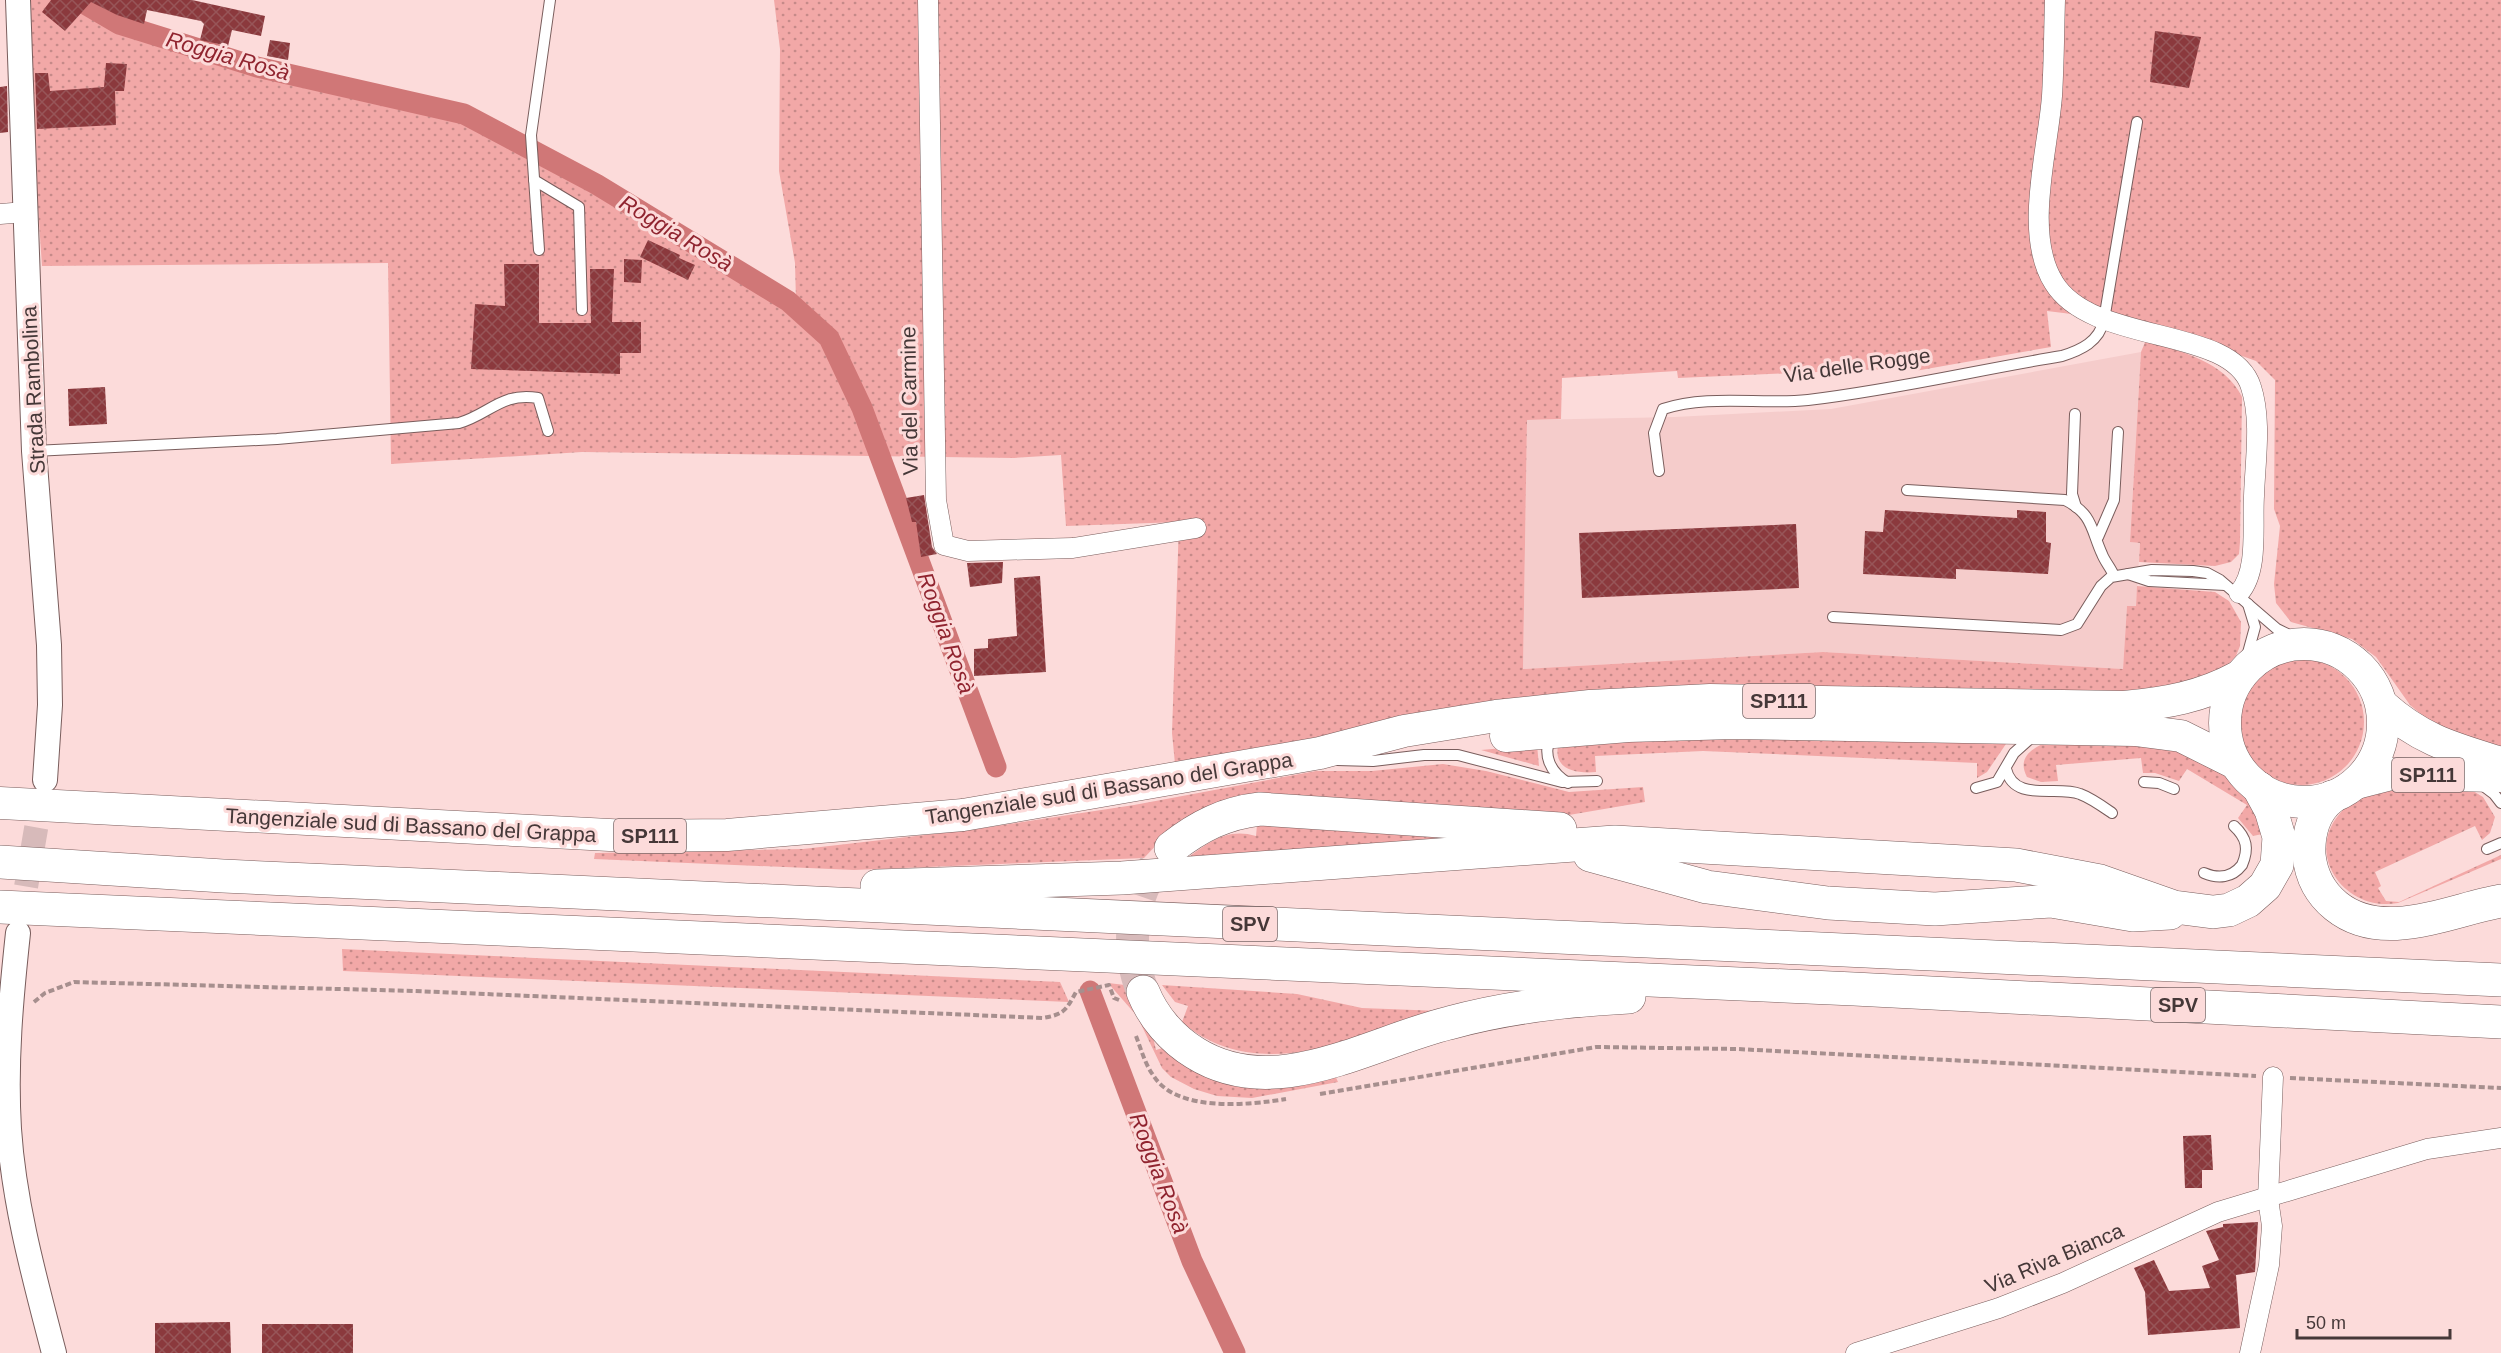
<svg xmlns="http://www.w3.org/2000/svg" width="2501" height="1353" font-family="Helvetica,sans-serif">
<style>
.built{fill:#f5cccb}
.grass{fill:url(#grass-dots)}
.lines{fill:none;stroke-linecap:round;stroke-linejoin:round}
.canal{stroke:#d07777;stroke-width:21}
.building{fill:url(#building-cross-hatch)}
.tertiary-tunnel{stroke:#d7baba;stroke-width:24;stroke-dasharray:24 12;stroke-linecap:butt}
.motorway-tunnel{stroke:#d7baba;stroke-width:33;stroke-dasharray:33 16;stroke-linecap:butt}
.service-casing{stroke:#795d5c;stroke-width:12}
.minor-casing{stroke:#795d5c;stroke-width:21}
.tertiary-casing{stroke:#795d5c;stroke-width:26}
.primary-casing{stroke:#795d5c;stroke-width:33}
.motorway-casing{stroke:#795d5c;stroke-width:34}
.path{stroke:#a68f8e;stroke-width:4;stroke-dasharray:6 3;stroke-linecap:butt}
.service{stroke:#fff;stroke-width:10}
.minor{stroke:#fff;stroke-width:20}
.tertiary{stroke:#fff;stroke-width:24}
.primary{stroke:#fff;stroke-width:32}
.motorway{stroke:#fff;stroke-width:33}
.labels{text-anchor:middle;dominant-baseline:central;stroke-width:6;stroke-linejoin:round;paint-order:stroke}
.shield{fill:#fcdbda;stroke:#7c6969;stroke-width:1.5}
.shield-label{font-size:20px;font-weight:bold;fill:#453838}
.street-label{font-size:21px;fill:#453838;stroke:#fcdbda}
.water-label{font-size:22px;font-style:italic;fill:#90242f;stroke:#fcdbda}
</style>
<defs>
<pattern id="grass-dots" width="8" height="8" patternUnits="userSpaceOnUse" patternTransform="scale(1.5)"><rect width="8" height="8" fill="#f2a8a7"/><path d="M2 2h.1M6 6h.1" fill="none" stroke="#c68a89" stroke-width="1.8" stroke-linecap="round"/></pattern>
<pattern id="building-cross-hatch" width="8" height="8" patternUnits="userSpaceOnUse" patternTransform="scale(1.5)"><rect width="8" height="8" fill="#8b393d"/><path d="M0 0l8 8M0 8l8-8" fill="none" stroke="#975558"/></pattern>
</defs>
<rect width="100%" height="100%" fill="#fcdbda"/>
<polygon class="built" points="2141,352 2130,542 2140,543 2136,606 2127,606 2123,669 1823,652 1523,669 1527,420 1675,417 1831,409"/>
<g class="grass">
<polygon points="24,0 86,0 115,16 234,53 460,107 503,123 544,146 796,301 795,263 779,171 780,49 774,0 2501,0 2501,748 2440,730 2410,705 2376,657 2352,639 2291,622 2276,603 2274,584 2280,526 2274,509 2275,380 2256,361 2153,324 2047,311 2051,347 1915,371 1909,368 1678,378 1677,371 1562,378 1561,419 1527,420 1523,669 1823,652 2123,669 2127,606 2136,606 2137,586 2215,592 2229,601 2241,622 2240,646 2236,656 2222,671 2151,693 1789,692 1175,764 1172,733 1179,522 1066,526 1061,455 1014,458 582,452 391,464 388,263 42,266"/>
<path d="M2146,340C2180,352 2225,361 2242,397L2240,542L2239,554L2231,562L2215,566L2139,562L2140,543L2130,542L2141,352Z"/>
<circle cx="2301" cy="722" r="63"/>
<path d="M2010,738L1987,772L1977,778V763L1703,751L1595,756L1596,772C1575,774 1551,769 1559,742L1588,739Z"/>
<path d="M2052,740L2168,747L2226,775L2253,807L2267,833L2253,836L2238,818L2247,805L2187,769L2179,781L2155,773H2143L2141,758L2056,765L2058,781L2041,782L2027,777C2016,756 2034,747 2052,740Z"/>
<polygon points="1537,745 1539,766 1481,750"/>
<polygon points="1443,764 1486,771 1569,792 1643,787 1645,802 1569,815 1517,820 1341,804 1164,837 1144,858 854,870 594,859 595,853 803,849 977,829 1134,805 1316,771 1372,771"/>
<path d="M2382,788L2473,791L2483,797L2495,817L2490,833L2482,840L2475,826L2375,872L2381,886L2378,888L2386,901L2399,902L2501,855V859L2398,903C2345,913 2302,853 2342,811C2353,799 2367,793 2382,788Z"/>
<path d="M1257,825L1462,832L1460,843L1185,860C1207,843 1227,827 1256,836Z"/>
<polygon points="342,949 1060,982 1069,1002 343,971"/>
<polygon points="1108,983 1125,985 1151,1029 1156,1050 1169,1046 1333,1071 1338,1082 1252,1098 1217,1096 1194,1089 1171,1077 1162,1068 1137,1016"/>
<path d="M1162,985L1297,994L1362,1008L1440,1011C1358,1037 1257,1087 1182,1022L1188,1006L1175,1002Z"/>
</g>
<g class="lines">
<g class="canal">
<polyline points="78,0 119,24 257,67 464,114 596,184 788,301 829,338 862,408 996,767"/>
<polyline points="1090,991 1192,1261 1235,1353"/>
</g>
</g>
<g class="building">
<polygon points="51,0 192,0 265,16 261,36 232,30 228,46 200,40 204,24 201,21 147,10 144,24 117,15 91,2 65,31 42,12"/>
<polygon points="2155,31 2201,37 2189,88 2150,82"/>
<polygon points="270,40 290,43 288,60 267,56"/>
<polygon points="106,63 127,64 124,91 115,91 116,125 37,129 35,73 48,73 50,91 104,87"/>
<polygon points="7,86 8,132 0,133 0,87"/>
<polygon points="648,240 680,255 679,258 695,265 688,280 640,257"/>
<polygon points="624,259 642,260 641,283 624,282"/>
<polygon points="504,264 539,264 539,323 591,323 590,269 614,269 612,322 641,322 641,353 620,353 620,374 471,369 475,304 505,306"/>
<polygon points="105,387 107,424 69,426 68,389"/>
<polygon points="924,495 932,547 937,554 921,557 916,522 912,522 906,498"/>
<polygon points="1885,510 2017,518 2017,510 2046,512 2046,542 2051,543 2048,574 1956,569 1956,579 1863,574 1865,531 1883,532"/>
<polygon points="1796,524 1799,588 1582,598 1579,533"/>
<polygon points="1003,562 1002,583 970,587 967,563"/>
<polygon points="1040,576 1046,672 974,676 974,649 988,648 988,639 1017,636 1014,578"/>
<polygon points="2211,1135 2213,1170 2202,1170 2202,1188 2185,1188 2183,1136"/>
<polygon points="2258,1222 2255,1272 2236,1275 2240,1328 2148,1335 2145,1292 2134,1268 2154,1260 2169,1291 2210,1288 2202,1266 2219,1260 2206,1231 2223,1227 2223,1224"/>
<polygon points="230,1322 231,1353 155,1353 155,1323"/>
<rect x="262" y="1324" width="91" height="29"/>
</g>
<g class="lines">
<polyline class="tertiary-tunnel" points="20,922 43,788"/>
<path class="motorway-tunnel" d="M1143,992C1124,947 1131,892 1163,856"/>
<defs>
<g id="service">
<polyline points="534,180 579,207 582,310"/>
<polyline points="539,250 531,135 550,0"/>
<polyline points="2075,414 2072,494 2076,507"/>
<path d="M34,451L277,439L459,423C490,414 501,392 538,398L548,431"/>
<path d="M1659,471L1654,433L1663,409C1710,394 1760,405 1808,400C1894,390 1977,370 2062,356C2081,350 2099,342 2104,320L2137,122"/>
<path d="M1907,490L2065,500C2093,514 2091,530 2102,554C2105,562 2111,568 2114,576"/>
<polyline points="2098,537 2114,500 2118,432"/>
<polyline points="2128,574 2149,581 2225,585"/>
<polyline points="1833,617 2061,630 2077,624 2101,586 2111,577 2152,570 2193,571 2207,573 2220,580 2277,629 2306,643"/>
<polyline points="2243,671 2255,627 2248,604"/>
<path d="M1551,735C1542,755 1550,772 1568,783"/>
<polyline points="1337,760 1373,761 1424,755 1458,755 1562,782 1597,781"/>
<path d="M2006,769C2014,803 2057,785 2080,794C2091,798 2102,806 2112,813"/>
<polyline points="2144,782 2159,783 2174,789"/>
<polyline points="2482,785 2494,794 2501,803"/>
<polyline points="1976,788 1997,782 2014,753 2033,736"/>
<polyline points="2487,849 2501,843"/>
<path d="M2204,873C2218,879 2232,878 2242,865C2249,849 2247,838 2234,826"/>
</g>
<g id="minor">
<polyline points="928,0 936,500 944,545 968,551 1073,548 1196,528"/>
<path d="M2055,0C2054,32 2054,64 2052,96C2048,151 2023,234 2054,283C2093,346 2232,325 2251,387C2262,420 2255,463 2254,496C2252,525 2259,571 2239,593"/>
<polyline points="0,214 25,212"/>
<polyline points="1856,1353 1999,1308 2063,1283 2218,1212 2427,1149 2501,1138"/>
<polyline points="2250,1353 2269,1265 2272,1226 2268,1199 2273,1077"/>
</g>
<g id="tertiary">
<polyline points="18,0 34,451 49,645 50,705 45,780"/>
<path d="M18,933C11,998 5,1062 9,1129C14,1205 35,1280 54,1353"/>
</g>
<g id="primary">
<circle cx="2304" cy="723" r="79"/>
<path d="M2382,705C2421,740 2452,748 2501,763"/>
<polyline points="1506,736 1628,726 1733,723 2135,730 2181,736 2235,763"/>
<polyline points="2356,783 2391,774 2501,776"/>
<path d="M0,803L629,836L727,835L963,815L1320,753L1404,731L1496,716L1590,706L1710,700L2124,707C2166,703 2201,697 2238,677"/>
</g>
<g id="motorway">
<path d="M2332,797C2314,810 2308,833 2309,855C2311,875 2320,893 2336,906C2383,944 2450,910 2501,901"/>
<path d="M1171,848C1199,826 1225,813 1260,809L1560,829"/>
<polyline points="1590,855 1707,887 1828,903 1935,909 2051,901 2133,915 2170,913"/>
<polyline points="0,862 223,876 2501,980"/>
<polyline points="877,886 1122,878 1615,842 2016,865 2100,881 2174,907 2213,912 2229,910 2248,901 2265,886 2277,865 2279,837 2271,810 2259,788"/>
<polyline points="0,907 1854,989 2501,1022"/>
<path d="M1143,992C1153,1017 1172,1039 1195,1053C1275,1103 1368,1043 1449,1023C1507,1007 1568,1000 1629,997"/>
</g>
</defs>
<use href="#service" class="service-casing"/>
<use href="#minor" class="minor-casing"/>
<use href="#tertiary" class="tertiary-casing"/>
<use href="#primary" class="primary-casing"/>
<use href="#motorway" class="motorway-casing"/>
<g class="path">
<path d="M34,1002L45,993L74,982L415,991L1043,1018C1065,1014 1066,1010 1076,992L1109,985L1114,998L1119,1000"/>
<path d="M1136,1036C1141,1049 1145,1064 1153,1075C1176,1113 1249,1105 1286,1099"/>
<polyline points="2290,1078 2501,1088"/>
<polyline points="1320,1094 1596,1047 1737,1049 2256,1076"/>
</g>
<use href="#service" class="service"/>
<use href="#minor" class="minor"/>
<use href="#tertiary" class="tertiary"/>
<use href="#primary" class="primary"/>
<use href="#motorway" class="motorway"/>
</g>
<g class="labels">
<g class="shield">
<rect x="1743" y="684" width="72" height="34" rx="4.5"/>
<rect x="2392" y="758" width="72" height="34" rx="4.5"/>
<rect x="614" y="819" width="72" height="34" rx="4.5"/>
<rect x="1223" y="907" width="54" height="34" rx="4.5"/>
<rect x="2151" y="988" width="54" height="34" rx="4.5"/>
</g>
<g class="shield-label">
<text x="1779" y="701">SP111</text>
<text x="2428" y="775">SP111</text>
<text x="650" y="836">SP111</text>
<text x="1250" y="924">SPV</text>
<text x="2178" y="1005">SPV</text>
</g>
<g class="street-label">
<text transform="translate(1857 365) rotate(-8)">Via delle Rogge</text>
<text transform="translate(33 390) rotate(-93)">Strada Rambolina</text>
<text transform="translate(909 401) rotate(-91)">Via del Carmine</text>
<text transform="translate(1109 788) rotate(-9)">Tangenziale sud di Bassano del Grappa</text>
<text transform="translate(411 825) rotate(3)">Tangenziale sud di Bassano del Grappa</text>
<text transform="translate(2054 1258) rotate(-23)">Via Riva Bianca</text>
</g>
<g class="water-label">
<text transform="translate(228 56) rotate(16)">Roggia Rosà</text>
<text transform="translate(676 233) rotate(31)">Roggia Rosà</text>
<text transform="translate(946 633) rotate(70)">Roggia Rosà</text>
<text transform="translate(1159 1173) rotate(69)">Roggia Rosà</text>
</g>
</g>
<path d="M2297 1329v9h153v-9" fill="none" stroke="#453838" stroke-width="3"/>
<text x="2306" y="1329" font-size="18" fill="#453838" stroke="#fcdbda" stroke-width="4.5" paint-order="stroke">50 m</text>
</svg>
